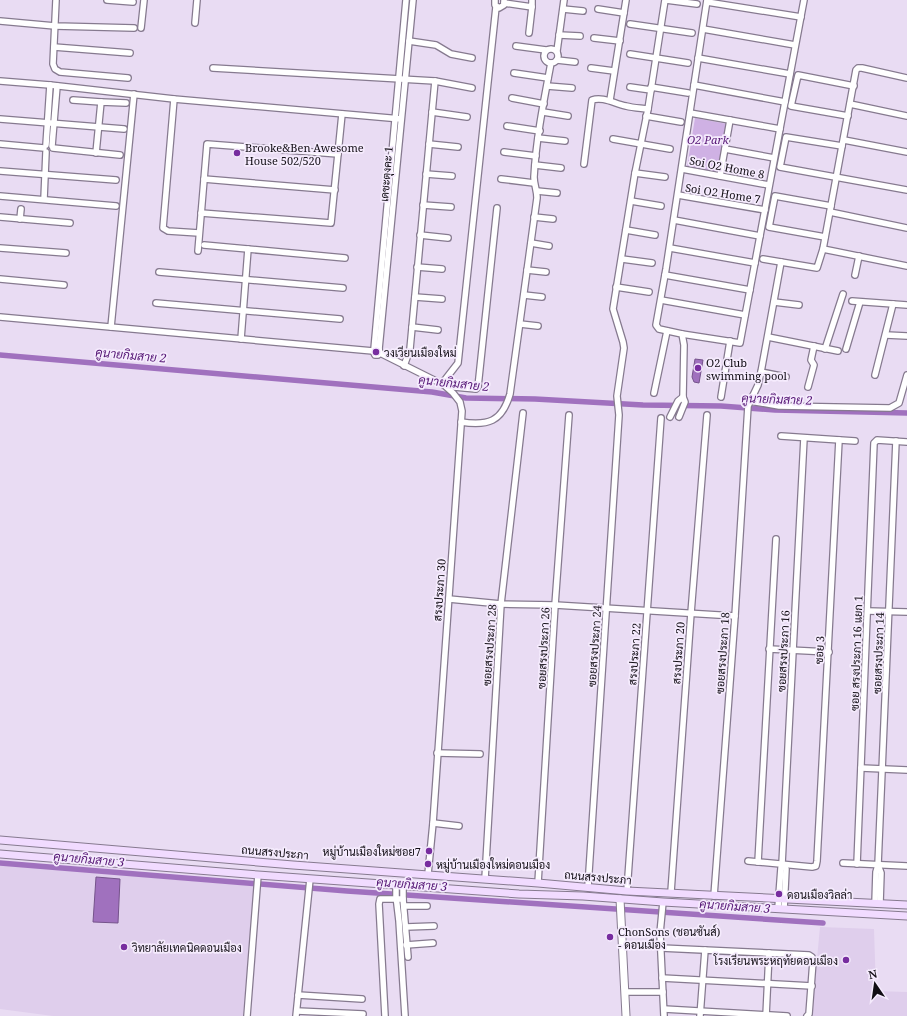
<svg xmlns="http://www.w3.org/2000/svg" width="907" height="1016" font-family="'Noto Serif',Sarabun,serif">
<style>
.built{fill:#dfceec}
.green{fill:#cfb1e4}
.water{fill:#a071be;stroke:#75538b}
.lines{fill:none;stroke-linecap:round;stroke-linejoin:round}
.canal{stroke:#a071be;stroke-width:5.5}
.minor-casing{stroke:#867a8f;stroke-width:8}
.tertiary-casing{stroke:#867a8f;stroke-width:9}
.secondary-casing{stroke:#867a8f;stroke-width:9}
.minor{stroke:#fff;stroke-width:5.5}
.tertiary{stroke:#fff;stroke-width:7}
.secondary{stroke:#f1dbff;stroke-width:7}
.poi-dot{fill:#772d9f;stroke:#f5ebfd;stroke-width:1.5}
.labels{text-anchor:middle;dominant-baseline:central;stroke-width:3.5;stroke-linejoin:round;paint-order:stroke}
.park-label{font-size:11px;font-style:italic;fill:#551675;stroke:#f5ebfd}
.poi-label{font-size:11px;fill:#110d14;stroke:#f5ebfd;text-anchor:start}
.street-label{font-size:11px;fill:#110d14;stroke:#f5ebfd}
.water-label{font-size:12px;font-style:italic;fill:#551675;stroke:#f5ebfd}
</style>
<rect width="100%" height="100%" fill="#e9dcf3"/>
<g class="built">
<polygon points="0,865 254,886 243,1016 53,1016 0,1009"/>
<polygon points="820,927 874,929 876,991 907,992 907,1016 813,1016 814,991"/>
</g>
<polygon class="green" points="695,118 727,124 718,172 687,167"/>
<g class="water">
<polygon points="695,359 703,360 699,383 694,382 692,377"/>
<polygon points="96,877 120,879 118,923 93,922"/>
</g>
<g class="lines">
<g class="canal">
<polyline points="0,355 432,392 466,398 535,399 643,405 721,406 775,410 907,413"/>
<polyline points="0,863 347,891 823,923"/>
</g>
<defs>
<g id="minor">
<polyline points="56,0 53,64 55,69 60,72 128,78"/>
<polyline points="107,0 133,2"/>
<polyline points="495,0 495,5 499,8 504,5 504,0"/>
<polyline points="666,0 697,4"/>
<polyline points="707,2 801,17"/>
<polyline points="504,3 532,7 532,0"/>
<polyline points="563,9 583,11"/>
<polyline points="598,9 624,13"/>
<polyline points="0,21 55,26 134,28"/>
<polyline points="195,23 197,0"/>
<polyline points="630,24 692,33"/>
<polyline points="141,28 144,0"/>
<polyline points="703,29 795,45"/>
<polyline points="529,33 532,7"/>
<polyline points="559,35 580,36"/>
<polyline points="594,38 620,41"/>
<polyline points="409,41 436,45 451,54 472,58"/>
<polyline points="516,46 546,50"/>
<polyline points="54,47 130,53"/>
<circle cx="551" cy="56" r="7"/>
<polyline points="557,51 564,0"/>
<polyline points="630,54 688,63"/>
<polyline points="698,58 790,74"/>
<polyline points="557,60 575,62"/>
<polyline points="213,68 435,81 472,88"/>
<polyline points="591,68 614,71"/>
<polyline points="514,73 548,78"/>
<polyline points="0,81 50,85 174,99 401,119"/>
<polyline points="694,85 785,102"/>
<polyline points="547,86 572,88"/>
<polyline points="630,87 651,90"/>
<polyline points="651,87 688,93"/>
<polyline points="512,98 544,104"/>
<polyline points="174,99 163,228 168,231 199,233"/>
<polyline points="73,100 101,102"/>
<polyline points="610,100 626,0"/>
<polyline points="850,104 907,116"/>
<polyline points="432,112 467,117"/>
<polyline points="543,112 568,116"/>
<polyline points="690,113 780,129"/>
<polyline points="646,116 681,122"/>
<polyline points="848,116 791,106 798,75 854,86"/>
<polyline points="0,119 124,129"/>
<polyline points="507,126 540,131"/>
<polyline points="538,138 565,141"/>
<polyline points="613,139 670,149"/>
<polyline points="844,140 907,152"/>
<polyline points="0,144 44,148"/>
<polyline points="429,144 458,147"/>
<polyline points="46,145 50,85"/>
<polyline points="52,146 57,86"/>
<polyline points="842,146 786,137 780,167 907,190"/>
<polyline points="53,148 120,155"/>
<polyline points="725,149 774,158"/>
<polyline points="504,152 536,156"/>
<polyline points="96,153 101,102 126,103"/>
<path d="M584,164L592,100C603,96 615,104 626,106C633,108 640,108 648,109"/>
<polyline points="535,165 561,168"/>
<polyline points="682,169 769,185"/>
<polyline points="0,171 116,180"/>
<polyline points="635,173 665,177"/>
<polyline points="426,174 452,176"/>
<polyline points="720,176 730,120"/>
<polyline points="204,179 335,190"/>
<polyline points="501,179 534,183"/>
<polyline points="537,191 557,193"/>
<polyline points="678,195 765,210"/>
<polyline points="0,196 116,206"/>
<polyline points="44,199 46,152"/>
<polyline points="631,201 661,206"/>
<polyline points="423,205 451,207"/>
<polyline points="830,212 907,228"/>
<polyline points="201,213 331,223 342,114"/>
<polyline points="0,217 70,223"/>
<polyline points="534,217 553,219"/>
<polyline points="20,219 21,209"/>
<polyline points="674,220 760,236"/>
<polyline points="626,230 655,235"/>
<polyline points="420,235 448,238"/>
<polyline points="825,237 769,227 775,196 831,206"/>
<polyline points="531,243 549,246"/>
<polyline points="204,245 345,258"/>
<polyline points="0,248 66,253"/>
<polyline points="670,248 755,263"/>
<polyline points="823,249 907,266"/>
<polyline points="198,251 207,144 338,154"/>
<polyline points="622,259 652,263"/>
<polyline points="763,259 817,268 823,249 856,70 858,68 862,68 907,78"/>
<polyline points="417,267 442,269"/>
<polyline points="527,270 546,272"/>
<polyline points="159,272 343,288"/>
<polyline points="665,275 750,290"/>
<polyline points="855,275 859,256"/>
<polyline points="0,279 64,285"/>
<polyline points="616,287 649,292"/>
<polyline points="524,295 542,297"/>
<polyline points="415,297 442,299"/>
<polyline points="661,300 745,315"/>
<polyline points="852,301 907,305"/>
<polyline points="774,302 799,305"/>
<polyline points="156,303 340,319"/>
<polyline points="0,317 373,351"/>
<polyline points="520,324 538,326"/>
<polyline points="111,327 134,94"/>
<polyline points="412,327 438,330"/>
<polyline points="682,334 740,343 804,0"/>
<polyline points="886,335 907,336"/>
<polyline points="768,337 838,351"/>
<polyline points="241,339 248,249"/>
<polyline points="374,349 377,348 379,349 380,353 378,355 375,355 373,351 374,349 406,0"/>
<polyline points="379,349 413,0"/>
<polyline points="825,349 843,294"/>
<polyline points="846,349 860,302"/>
<polyline points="380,353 444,385 453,393 460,402 462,411 433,823 428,874"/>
<polyline points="404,366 410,349 435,81"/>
<polyline points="761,372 786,377"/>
<polyline points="875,375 893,304"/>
<polyline points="444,381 454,387 476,389 478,387 497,208"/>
<polyline points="444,385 444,381 458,363 496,7"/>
<polyline points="808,387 814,365 811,360 814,346"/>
<polyline points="654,393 667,331"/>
<polyline points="683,397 684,345 682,334 659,329 656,325 666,269 707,0"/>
<polyline points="721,397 730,341"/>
<polyline points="750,401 779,406 890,408 899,403 907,375"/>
<polyline points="670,417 678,401 683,397 685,402 679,417"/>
<path d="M461,422C488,426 502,422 510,394L537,198C537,190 534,184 534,177C536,139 544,100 551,63"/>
<polyline points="781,436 855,441"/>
<polyline points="449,599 501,604 555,605 735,616"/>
<polyline points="868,611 907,612"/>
<polyline points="769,649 829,652"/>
<polyline points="437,753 480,754"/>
<polyline points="861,768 907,770"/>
<polyline points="433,823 459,826"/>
<polyline points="748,861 812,867 816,866 817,861 839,440"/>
<polyline points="758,862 776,539"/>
<polyline points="843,863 907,866"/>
<polyline points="782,864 786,869 784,909"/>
<polyline points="857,864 874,443 877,440 907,442"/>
<polyline points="878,865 881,873 880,903"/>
<polyline points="485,879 501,604 523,413"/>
<polyline points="538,883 555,605 569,415"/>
<polyline points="396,885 396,896 399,921 405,1016"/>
<polyline points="403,886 403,899 408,957"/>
<polyline points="588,887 619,415 617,396 624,348 623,342 613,309 635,173 648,109 665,0"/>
<polyline points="627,891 661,418"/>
<polyline points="671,892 691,613 707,415"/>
<polyline points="714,896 735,616 748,406 758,385 761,372 781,262"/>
<polyline points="663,902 660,933 664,1016"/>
<polyline points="875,903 876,872 878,865 896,441"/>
<polyline points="404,906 427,906"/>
<polyline points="778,908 781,868 782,864 804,438"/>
<polyline points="406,927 434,926"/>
<polyline points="406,945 433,943"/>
<polyline points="661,948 809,955 812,957 813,961 809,1014 807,1016"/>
<polyline points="662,978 812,986"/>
<polyline points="625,992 663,992"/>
<polyline points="298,995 362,999"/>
<polyline points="664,1009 787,1016"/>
<polyline points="297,1011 363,1014"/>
<polyline points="247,1016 258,875"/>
<polyline points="296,1016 310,879"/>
<polyline points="385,1016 379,904 380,899 403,899"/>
<polyline points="700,1016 705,950"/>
<polyline points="766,1016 769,953"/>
</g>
<polyline id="tertiary" points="620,899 626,1016"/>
<g id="secondary">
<polyline points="0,840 293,865 538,883 627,891 907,905"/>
<polyline points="0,854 258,875 519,894 583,896 663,902 907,916"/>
</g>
</defs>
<use href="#minor" class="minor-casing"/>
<use href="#tertiary" class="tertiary-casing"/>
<use href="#secondary" class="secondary-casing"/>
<use href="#minor" class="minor"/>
<use href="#tertiary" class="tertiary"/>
<use href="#secondary" class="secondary"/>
</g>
<g class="poi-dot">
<circle cx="237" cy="153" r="4"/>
<circle cx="376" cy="352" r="4"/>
<circle cx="698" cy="368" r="4"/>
<circle cx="429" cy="851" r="4"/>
<circle cx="428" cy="864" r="4"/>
<circle cx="779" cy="894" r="4"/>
<circle cx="610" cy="937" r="4"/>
<circle cx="124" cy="947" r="4"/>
<circle cx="846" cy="960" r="4"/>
</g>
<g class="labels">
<g class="park-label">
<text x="708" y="139">O2 Park</text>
</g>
<g class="poi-label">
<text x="245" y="147">Brooke&amp;Ben Awesome<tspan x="245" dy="13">House 502/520</tspan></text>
<text x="384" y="352">วงเวียนเมืองใหม่</text>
<text x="706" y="362">O2 Club<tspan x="706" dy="13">swimming pool</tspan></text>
<text x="421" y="851" text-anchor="end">หมู่บ้านเมืองใหม่ซอย7</text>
<text x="436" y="864">หมู่บ้านเมืองใหม่ดอนเมือง</text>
<text x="787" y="894">ดอนเมืองวิลล่า</text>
<text x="618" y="931">ChonSons (ชอนซันส์)<tspan x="618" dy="13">- ดอนเมือง</tspan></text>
<text x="132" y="947">วิทยาลัยเทคนิคดอนเมือง</text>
<text x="838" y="960" text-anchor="end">โรงเรียนพระหฤทัยดอนเมือง</text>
</g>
<g class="street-label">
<text transform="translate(727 167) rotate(11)">Soi O2 Home 8</text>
<text transform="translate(386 174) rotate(-85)">เดชะตุงคะ 1</text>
<text transform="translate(723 193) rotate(9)">Soi O2 Home 7</text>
<text transform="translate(439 590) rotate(-86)">สรงประภา 30</text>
<text transform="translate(489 645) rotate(-86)">ซอยสรงประภา 28</text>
<text transform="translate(594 646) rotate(-86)">ซอยสรงประภา 24</text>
<text transform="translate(543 648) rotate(-87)">ซอยสรงประภา 26</text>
<text transform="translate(819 650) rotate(-87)">ซอย 3</text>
<text transform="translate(783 651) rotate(-87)">ซอยสรงประภา 16</text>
<text transform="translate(678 653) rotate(-86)">สรงประภา 20</text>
<text transform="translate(722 653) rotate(-86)">ซอยสรงประภา 18</text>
<text transform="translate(856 653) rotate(-88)">ซอย สรงประภา 16 แยก 1</text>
<text transform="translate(878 653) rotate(-88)">ซอยสรงประภา 14</text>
<text transform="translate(634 654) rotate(-86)">สรงประภา 22</text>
<text transform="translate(275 852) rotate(5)">ถนนสรงประภา</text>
<text transform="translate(598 877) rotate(5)">ถนนสรงประภา</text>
</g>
<g class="water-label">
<text transform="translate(131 355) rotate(5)">คูนายกิมสาย 2</text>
<text transform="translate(454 383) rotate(6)">คูนายกิมสาย 2</text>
<text transform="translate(777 399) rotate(2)">คูนายกิมสาย 2</text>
<text transform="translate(89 859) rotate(5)">คูนายกิมสาย 3</text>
<text transform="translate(412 884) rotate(4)">คูนายกิมสาย 3</text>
<text transform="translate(735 906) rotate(4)">คูนายกิมสาย 3</text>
</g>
</g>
<g transform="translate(875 984) rotate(347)" stroke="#f5ebfd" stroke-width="3" paint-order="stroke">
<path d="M0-3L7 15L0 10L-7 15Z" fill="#110d14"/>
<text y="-6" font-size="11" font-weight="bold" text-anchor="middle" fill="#110d14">N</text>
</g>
</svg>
